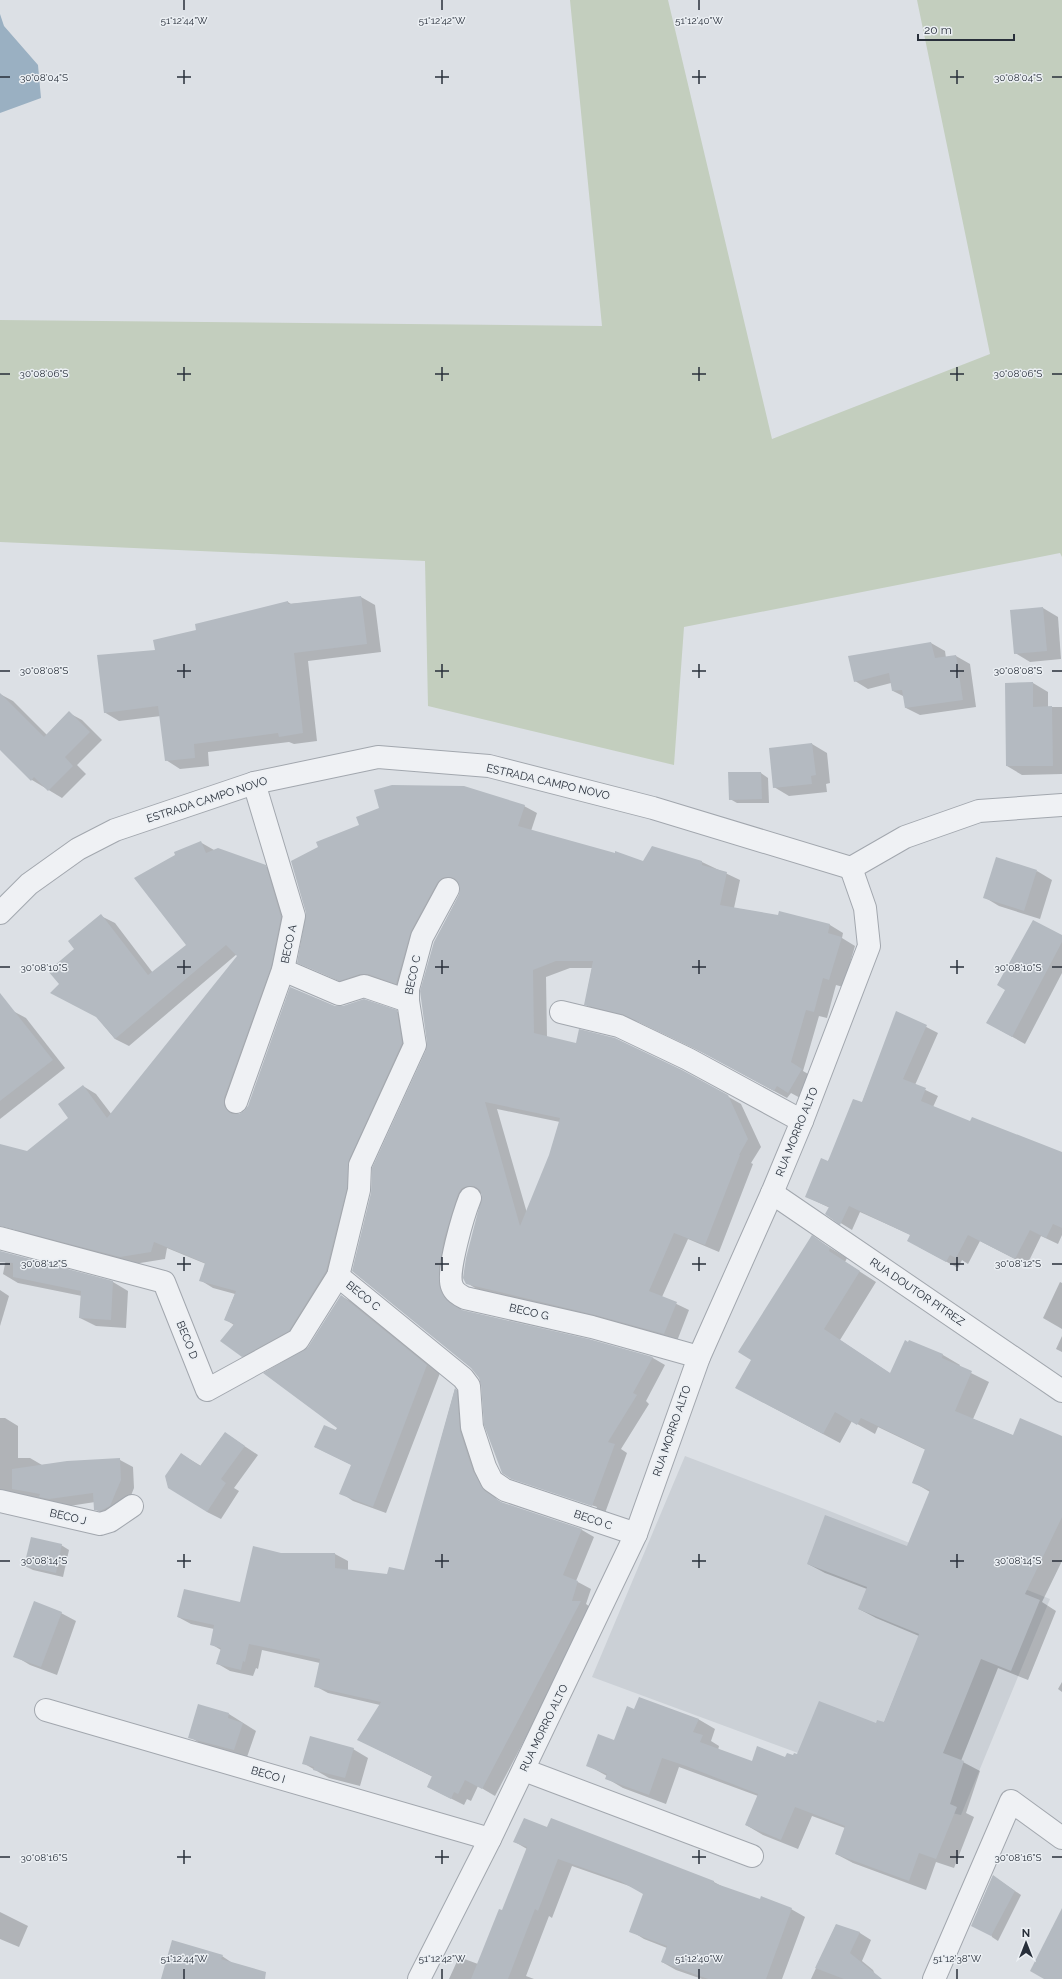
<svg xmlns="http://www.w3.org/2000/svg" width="1062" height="1979" font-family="Raleway,sans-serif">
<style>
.built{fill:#cbd0d6}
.green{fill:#c3cebe}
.water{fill:#9ab0c2}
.shadow{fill:#0003;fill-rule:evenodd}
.building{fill:#b4bac1;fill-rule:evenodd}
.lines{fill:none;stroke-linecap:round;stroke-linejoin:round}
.minor-casing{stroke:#a2a7ae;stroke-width:24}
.minor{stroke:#eff1f4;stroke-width:22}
.ticks{fill:none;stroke:#282f3a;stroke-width:1.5}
.labels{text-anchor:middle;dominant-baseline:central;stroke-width:3;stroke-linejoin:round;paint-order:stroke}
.street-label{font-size:11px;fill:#282f3a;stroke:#ebeff3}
.ticks-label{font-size:10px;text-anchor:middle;fill:#282f3a;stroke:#ebeff3;stroke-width:3;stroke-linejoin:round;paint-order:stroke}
</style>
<rect width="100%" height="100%" fill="#dce0e5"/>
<polygon class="built" points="685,1456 827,1510 1050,1599 961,1815 947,1812 866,1778 592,1677"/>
<polygon class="green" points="570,0 668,0 772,439 990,354 917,0 1062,0 1062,557 1060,553 684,627 674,765 428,706 425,561 0,542 0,320 602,326"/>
<polygon class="water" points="0,14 4,26 38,65 41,98 0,113"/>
<g class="shadow">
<polygon points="361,597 375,605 381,652 308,661 317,741 294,744 289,742 208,752 209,766 180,769 166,760 161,716 119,721 104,712 156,650 197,631 288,602 291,604"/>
<polygon points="1043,608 1058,617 1061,659 1030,662 1015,653"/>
<polygon points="931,643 945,651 946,658 956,656 970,664 976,707 920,715 906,708 905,697 893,691 891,683 868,689 855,681"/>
<polygon points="1033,683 1048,692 1048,707 1062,707 1062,774 1022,775 1007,766"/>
<polygon points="0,694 13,701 47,735 69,713 82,720 102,740 77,765 86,774 62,798 32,780 3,751 0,744"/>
<polygon points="812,744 827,753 830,783 826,784 827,792 789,796 774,787"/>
<polygon points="761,773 768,778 769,803 737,803 730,799"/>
<path d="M524,806L537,813L531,831L644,862H702L740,880L734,908L830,925L843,933L842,938L855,946L843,987L836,985L827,1018L819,1016L803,1071L815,1078L802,1099L791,1093L787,1098L708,1055L639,1022L598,1012L585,1004L592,968H570L546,977L547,1037L727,1096L741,1104L761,1147L751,1163L753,1164L719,1252L688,1239L662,1297L689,1310L677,1341L480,1291L467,1283L483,1196L482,1193L476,1195L453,1297L462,1311L589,1340L653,1358L665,1365L646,1401L649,1404L621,1449L627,1453L605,1513L520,1483L596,1509L597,1507L515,1479L480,1378L472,1368L353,1271L427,1050L435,942L462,889L460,884L455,885L410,991L354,988L298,962ZM497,1109L560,1122L550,1155L527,1213Z"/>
<polygon points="200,842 214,850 265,866 279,874 294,925 237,1112 238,1115 244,1113 334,1007 396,1011 410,1019 415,1051 302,1338 256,1364 242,1356 234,1325 225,1319 235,1294 213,1288 200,1280 206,1264 167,1248 165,1259 134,1264 25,1235 13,1228 0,1225 0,1145 27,1152 70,1118 83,1086 96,1094 112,1115 239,956 237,954 129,1046 115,1039 97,1017 61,984 76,949 101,916 115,923 153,973 187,946"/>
<polygon points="1037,871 1052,880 1040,919 999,906 984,897"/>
<polygon points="1062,936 1062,973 1025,1044 1000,1030"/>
<polygon points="13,1011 26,1018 65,1068 0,1119 0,1021"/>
<polygon points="897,1012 938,1033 915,1085 938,1096 933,1107 971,1123 1062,1153 1062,1235 1058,1244 1041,1236 1027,1265 980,1241 968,1264 962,1260 958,1268 919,1247 911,1235 860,1212 852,1230 826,1214 830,1208 807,1197 862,1103"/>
<polygon points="812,1237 847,1258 845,1262 876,1282 840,1340 891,1374 909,1341 943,1355 960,1365 959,1367 989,1382 973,1419 1014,1436 1062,1439 1062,1561 1042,1602 1056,1611 1028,1680 998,1668 961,1761 980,1771 966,1813 974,1817 954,1868 936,1862 926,1890 853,1863 836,1854 845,1828 812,1816 798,1849 763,1835 746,1825 758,1796 679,1767 666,1804 623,1788 606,1778 607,1776 587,1765 615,1741 635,1710 698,1719 715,1729 711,1741 719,1746 718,1750 752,1762 797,1756 884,1723 919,1636 876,1618 859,1609 867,1589 825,1573 808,1564 908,1547 930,1492 913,1482 926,1450 878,1427 875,1434 852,1421 840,1443 753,1397 752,1360"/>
<polygon points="7,1254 113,1282 128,1291 126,1328 96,1326 80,1318 82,1296 18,1283 3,1274"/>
<polygon points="1060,1282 1062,1283 1062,1329 1043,1318"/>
<polygon points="0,1290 9,1296 0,1326"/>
<polygon points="341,1296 354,1303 440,1373 386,1513 353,1501 341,1493 352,1465 315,1447 338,1428"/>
<polygon points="1062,1336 1062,1352 1056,1349"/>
<polygon points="455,1389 467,1396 486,1479 497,1500 504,1504 582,1530 594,1537 576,1581 591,1589 586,1604 593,1609 495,1796 478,1786 471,1801 467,1799 464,1805 428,1787 433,1777 371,1746 380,1705 328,1693 315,1686 320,1663 262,1650 258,1669 256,1668 253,1676 230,1671 218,1664 221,1650 211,1644 214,1629 191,1624 178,1617 241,1603 281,1554 335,1554 348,1561 348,1571 388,1575 405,1571"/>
<polygon points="0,1418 5,1418 18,1426 18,1458 30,1458 42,1465 120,1460 133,1467 134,1488 124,1513 109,1517 95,1509 95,1502 63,1507 4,1496 0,1513"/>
<polygon points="225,1433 258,1455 234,1488 239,1491 221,1519 207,1512 181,1454 201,1466"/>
<polygon points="61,1545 69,1550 63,1577 33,1570 25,1566"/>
<polygon points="61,1613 76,1621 57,1675 30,1665 15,1656"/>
<polygon points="1062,1682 1062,1692 1058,1689"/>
<polygon points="229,1714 256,1731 247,1757 203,1745 190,1737"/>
<polygon points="353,1749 368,1758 360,1786 329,1778 303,1763"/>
<polygon points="547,1828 714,1882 725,1888 760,1901 791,1909 805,1917 782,1979 702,1979 676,1970 662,1962 667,1948 644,1939 631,1931 644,1894 635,1888 572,1866 552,1918 549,1916 526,1976 534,1979 449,1979 459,1957 478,1964 503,1912 527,1849 515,1842"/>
<polygon points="993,1876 1021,1895 998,1941 992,1937 978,1910"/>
<polygon points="0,1912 28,1926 19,1947 0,1939"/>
<polygon points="836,1925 860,1933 871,1940 862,1961 873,1970 877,1979 811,1979"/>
<polygon points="222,1956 256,1979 162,1979"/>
</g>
<g class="building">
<polygon points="361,596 367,644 294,653 303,733 279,737 278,733 194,744 195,758 165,761 158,706 104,713 97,655 155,650 153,640 196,630 195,624 288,601 288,604"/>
<polygon points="1043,607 1047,651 1014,654 1010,610"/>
<polygon points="931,642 935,658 956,655 963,700 905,708 902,690 892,691 889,673 854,682 848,656"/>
<polygon points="1033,682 1033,707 1052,706 1053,766 1006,766 1005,683"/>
<polygon points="0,693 44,737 69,711 90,732 65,757 73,766 48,791 34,777 31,781 0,750"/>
<polygon points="812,743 816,775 811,776 812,784 773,788 769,748"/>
<polygon points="728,772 761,772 762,799 729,800"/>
<path d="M392,785L464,786L525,805L518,826L615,853V851L643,861L652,846L702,861V865L727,872L720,905L778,915L779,911L830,924L828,933L842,937L829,980L823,978L814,1012L806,1010L791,1062L802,1069L788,1093L777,1086L774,1091L694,1048L624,1015L584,1005L593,961H556L533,970L534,1033L576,1043L579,1029L615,1038L682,1070L728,1095L748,1139L739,1155H740L705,1245L674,1233L649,1291L677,1302L664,1334L595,1315L466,1284L463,1278L466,1258L482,1196L480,1190L474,1186H468L462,1188L458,1194L444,1239L439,1268L440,1288L449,1302L462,1310L589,1339L653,1357L633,1393L637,1395L608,1442L615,1444L592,1506L511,1479L502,1473L484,1425L481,1385L479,1378L471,1368L352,1271L371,1193L372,1168L426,1050L427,1043L420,991L434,942L459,895L460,888L458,882L454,878L448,877L442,878L437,883L411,931L396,984L368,974H360L340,981L297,963L306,913L291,861L318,847L316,842L359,825L356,817L379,808L374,790ZM485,1102L560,1118L549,1155L520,1226Z"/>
<polygon points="201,841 206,853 218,848 266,865 281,917 271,967 224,1098 224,1105 227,1110 232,1114 239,1114 244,1111 248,1106 290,987 335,1006 343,1006 364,999 397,1010 402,1043 349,1160 347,1188 326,1271 289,1331 242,1357 220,1341 234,1324 224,1320 236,1291 199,1281 205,1263 154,1242 151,1252 120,1257 0,1226 0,1144 27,1151 68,1118 58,1104 83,1085 107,1118 237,956 226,945 115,1039 96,1017 50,993 59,984 48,971 74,949 68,941 101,914 148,975 186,945 134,878 175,855 174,852"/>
<polygon points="996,857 1037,870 1024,911 983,898"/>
<polygon points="1033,920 1062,935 1062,942 1012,1037 986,1023 1005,990 997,985"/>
<polygon points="0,993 53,1060 0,1101"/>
<polygon points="896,1011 927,1025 903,1079 926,1088 921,1101 970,1121 972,1117 1062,1152 1062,1228 1053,1224 1046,1238 1030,1230 1015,1259 968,1235 956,1258 950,1255 946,1262 907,1241 910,1235 849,1206 840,1225 825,1214 829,1207 805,1197 821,1158 828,1161 853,1099 862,1102"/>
<polygon points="812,1235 830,1248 829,1251 860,1271 824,1329 890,1373 905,1340 908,1342 909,1340 943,1354 942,1358 972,1371 955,1411 1013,1435 1020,1418 1062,1436 1062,1517 1025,1594 1040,1600 1011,1671 981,1659 943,1753 964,1761 950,1804 957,1807 936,1859 919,1853 909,1881 835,1854 845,1826 795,1807 781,1840 745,1825 758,1794 686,1766 662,1758 649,1795 605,1779 607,1774 586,1766 598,1734 614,1740 627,1706 634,1709 639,1697 699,1719 693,1732 703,1735 700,1742 752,1761 757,1746 785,1757 787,1753 793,1755 794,1753 797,1754 819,1701 876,1723 877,1720 884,1722 919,1634 858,1609 867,1587 807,1564 825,1515 907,1546 930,1490 912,1483 925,1449 861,1418 857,1425 835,1412 823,1434 735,1388 751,1360 738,1352"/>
<polygon points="0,1251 113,1281 111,1320 79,1318 81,1291 13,1277 13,1263 0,1262"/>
<polygon points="341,1295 427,1365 373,1507 339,1494 351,1465 314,1447 324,1425 336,1430 337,1428 263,1373 308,1347"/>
<polygon points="455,1388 457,1391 460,1431 473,1471 485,1491 501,1502 582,1529 563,1575 578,1581 572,1601 581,1601 482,1789 465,1780 458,1794 454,1792 451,1799 427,1787 432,1776 357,1740 381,1702 314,1687 320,1659 249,1644 245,1662 243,1661 241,1670 216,1664 221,1648 210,1645 214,1625 177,1617 184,1589 240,1602 253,1546 281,1553 335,1553 335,1568 387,1574 389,1567 404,1570"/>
<polygon points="225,1432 245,1446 221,1479 226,1483 207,1512 168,1488 165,1476 181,1453 200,1466"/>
<polygon points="120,1458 121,1480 110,1506 100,1511 94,1510 93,1493 49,1499 39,1497 40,1494 12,1489 12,1469 67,1461"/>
<polygon points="31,1537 62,1544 56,1573 24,1566"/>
<polygon points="34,1601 62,1612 41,1667 13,1657"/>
<polygon points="198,1704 229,1713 228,1718 243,1723 234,1750 188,1738"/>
<polygon points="310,1736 354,1748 345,1778 313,1770 314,1767 302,1764"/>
<polygon points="524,1818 547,1827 551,1818 714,1881 714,1883 760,1899 761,1896 792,1908 766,1979 708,1979 661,1962 667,1946 629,1932 643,1894 620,1881 558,1859 538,1911 535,1909 508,1979 471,1979 499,1909 502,1910 527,1847 513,1842"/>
<polygon points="993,1875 1015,1891 991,1936 971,1926"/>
<polygon points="1062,1908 1062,1979 1044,1979 1030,1971"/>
<polygon points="836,1924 860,1932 850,1953 882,1979 844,1979 815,1968"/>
<polygon points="172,1940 223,1955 221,1959 266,1972 265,1979 161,1979"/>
</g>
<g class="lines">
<defs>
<g id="minor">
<polyline points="0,913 29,884 78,849 115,830 254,783 378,757 489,766 653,808 851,868 905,837 979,811 1062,805"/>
<polyline points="283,970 339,994 364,986 408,1001"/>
<polyline points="561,1012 619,1026 688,1059 802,1121"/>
<polyline points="236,1102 283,970 294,916 254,783"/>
<polyline points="772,1193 1062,1391"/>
<path d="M470,1198C464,1213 446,1272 452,1286C454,1292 459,1295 465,1298L592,1327L699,1357"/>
<polyline points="0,1238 164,1282 207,1390 298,1340 338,1276 359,1190 360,1165 415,1045 408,1001 408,989 422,937 448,889"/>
<polyline points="338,1276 463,1378 469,1386 472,1427 485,1467 492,1481 505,1490 636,1534"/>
<polyline points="0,1501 100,1524 110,1521 132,1506"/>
<polyline points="46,1710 490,1839"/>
<polyline points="524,1770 752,1856"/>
<polyline points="419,1979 490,1839 636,1534 699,1357 772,1193 802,1121 869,946 865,908 851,868"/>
<polyline points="934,1979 1011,1801 1062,1838"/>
</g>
</defs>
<use href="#minor" class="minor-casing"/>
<use href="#minor" class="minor"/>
</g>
<path class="ticks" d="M184,0V10M442,0V10M699,0V10M184,70V84M442,70V84M699,70V84M957,70V84M0,77H10M177,77H191M435,77H449M692,77H706M950,77H964M1052,77H1062M184,367V381M442,367V381M699,367V381M957,367V381M0,374H10M177,374H191M435,374H449M692,374H706M950,374H964M1052,374H1062M184,664V678M442,664V678M699,664V678M957,664V678M0,671H10M177,671H191M435,671H449M692,671H706M950,671H964M1052,671H1062M184,960V974M442,960V974M699,960V974M957,960V974M0,967H10M177,967H191M435,967H449M692,967H706M950,967H964M1052,967H1062M184,1257V1271M442,1257V1271M699,1257V1271M957,1257V1271M0,1264H10M177,1264H191M435,1264H449M692,1264H706M950,1264H964M1052,1264H1062M184,1554V1568M442,1554V1568M699,1554V1568M957,1554V1568M0,1561H10M177,1561H191M435,1561H449M692,1561H706M950,1561H964M1052,1561H1062M184,1850V1864M442,1850V1864M699,1850V1864M957,1850V1864M0,1857H10M177,1857H191M435,1857H449M692,1857H706M950,1857H964M1052,1857H1062M184,1969V1979M442,1969V1979M699,1969V1979M957,1969V1979"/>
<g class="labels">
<g class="street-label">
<text transform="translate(548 782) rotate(13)">ESTRADA CAMPO NOVO</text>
<text transform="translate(207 800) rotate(-18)">ESTRADA CAMPO NOVO</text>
<text transform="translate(289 944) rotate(-78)">BECO A</text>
<text transform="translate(413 975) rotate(-78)">BECO C</text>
<text transform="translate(797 1132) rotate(-68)">RUA MORRO ALTO</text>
<text transform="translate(917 1292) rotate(34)">RUA DOUTOR PITREZ</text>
<text transform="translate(363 1296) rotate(39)">BECO C</text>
<text transform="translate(529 1312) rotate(13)">BECO G</text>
<text transform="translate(187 1340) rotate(68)">BECO D</text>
<text transform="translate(672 1431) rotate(-71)">RUA MORRO ALTO</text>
<text transform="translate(68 1517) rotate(13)">BECO J</text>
<text transform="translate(593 1520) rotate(19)">BECO C</text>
<text transform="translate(544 1728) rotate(-64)">RUA MORRO ALTO</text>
<text transform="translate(268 1775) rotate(16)">BECO I</text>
</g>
</g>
<g class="ticks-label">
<text x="184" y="24">51°12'44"W</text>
<text x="442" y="24">51°12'42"W</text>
<text x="699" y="24">51°12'40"W</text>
<text x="44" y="81">30°08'04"S</text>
<text x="1018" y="81">30°08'04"S</text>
<text x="44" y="377">30°08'06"S</text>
<text x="1018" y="377">30°08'06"S</text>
<text x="44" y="674">30°08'08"S</text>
<text x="1018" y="674">30°08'08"S</text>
<text x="44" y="971">30°08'10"S</text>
<text x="1018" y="971">30°08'10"S</text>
<text x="44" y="1267">30°08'12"S</text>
<text x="1018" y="1267">30°08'12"S</text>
<text x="44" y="1564">30°08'14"S</text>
<text x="1018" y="1564">30°08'14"S</text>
<text x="44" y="1861">30°08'16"S</text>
<text x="1018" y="1861">30°08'16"S</text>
<text x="184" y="1962">51°12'44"W</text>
<text x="442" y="1962">51°12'42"W</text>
<text x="699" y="1962">51°12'40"W</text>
<text x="957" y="1962">51°12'38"W</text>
</g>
<g transform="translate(1026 1943)" stroke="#ebeff3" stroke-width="3" paint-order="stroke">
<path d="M0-3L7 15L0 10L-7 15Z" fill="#282f3a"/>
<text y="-6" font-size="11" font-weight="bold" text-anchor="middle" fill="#282f3a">N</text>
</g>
<path d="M918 34v6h96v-6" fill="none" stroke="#282f3a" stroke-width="2"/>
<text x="924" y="34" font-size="12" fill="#282f3a" stroke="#ebeff3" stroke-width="3" paint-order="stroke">20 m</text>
</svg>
